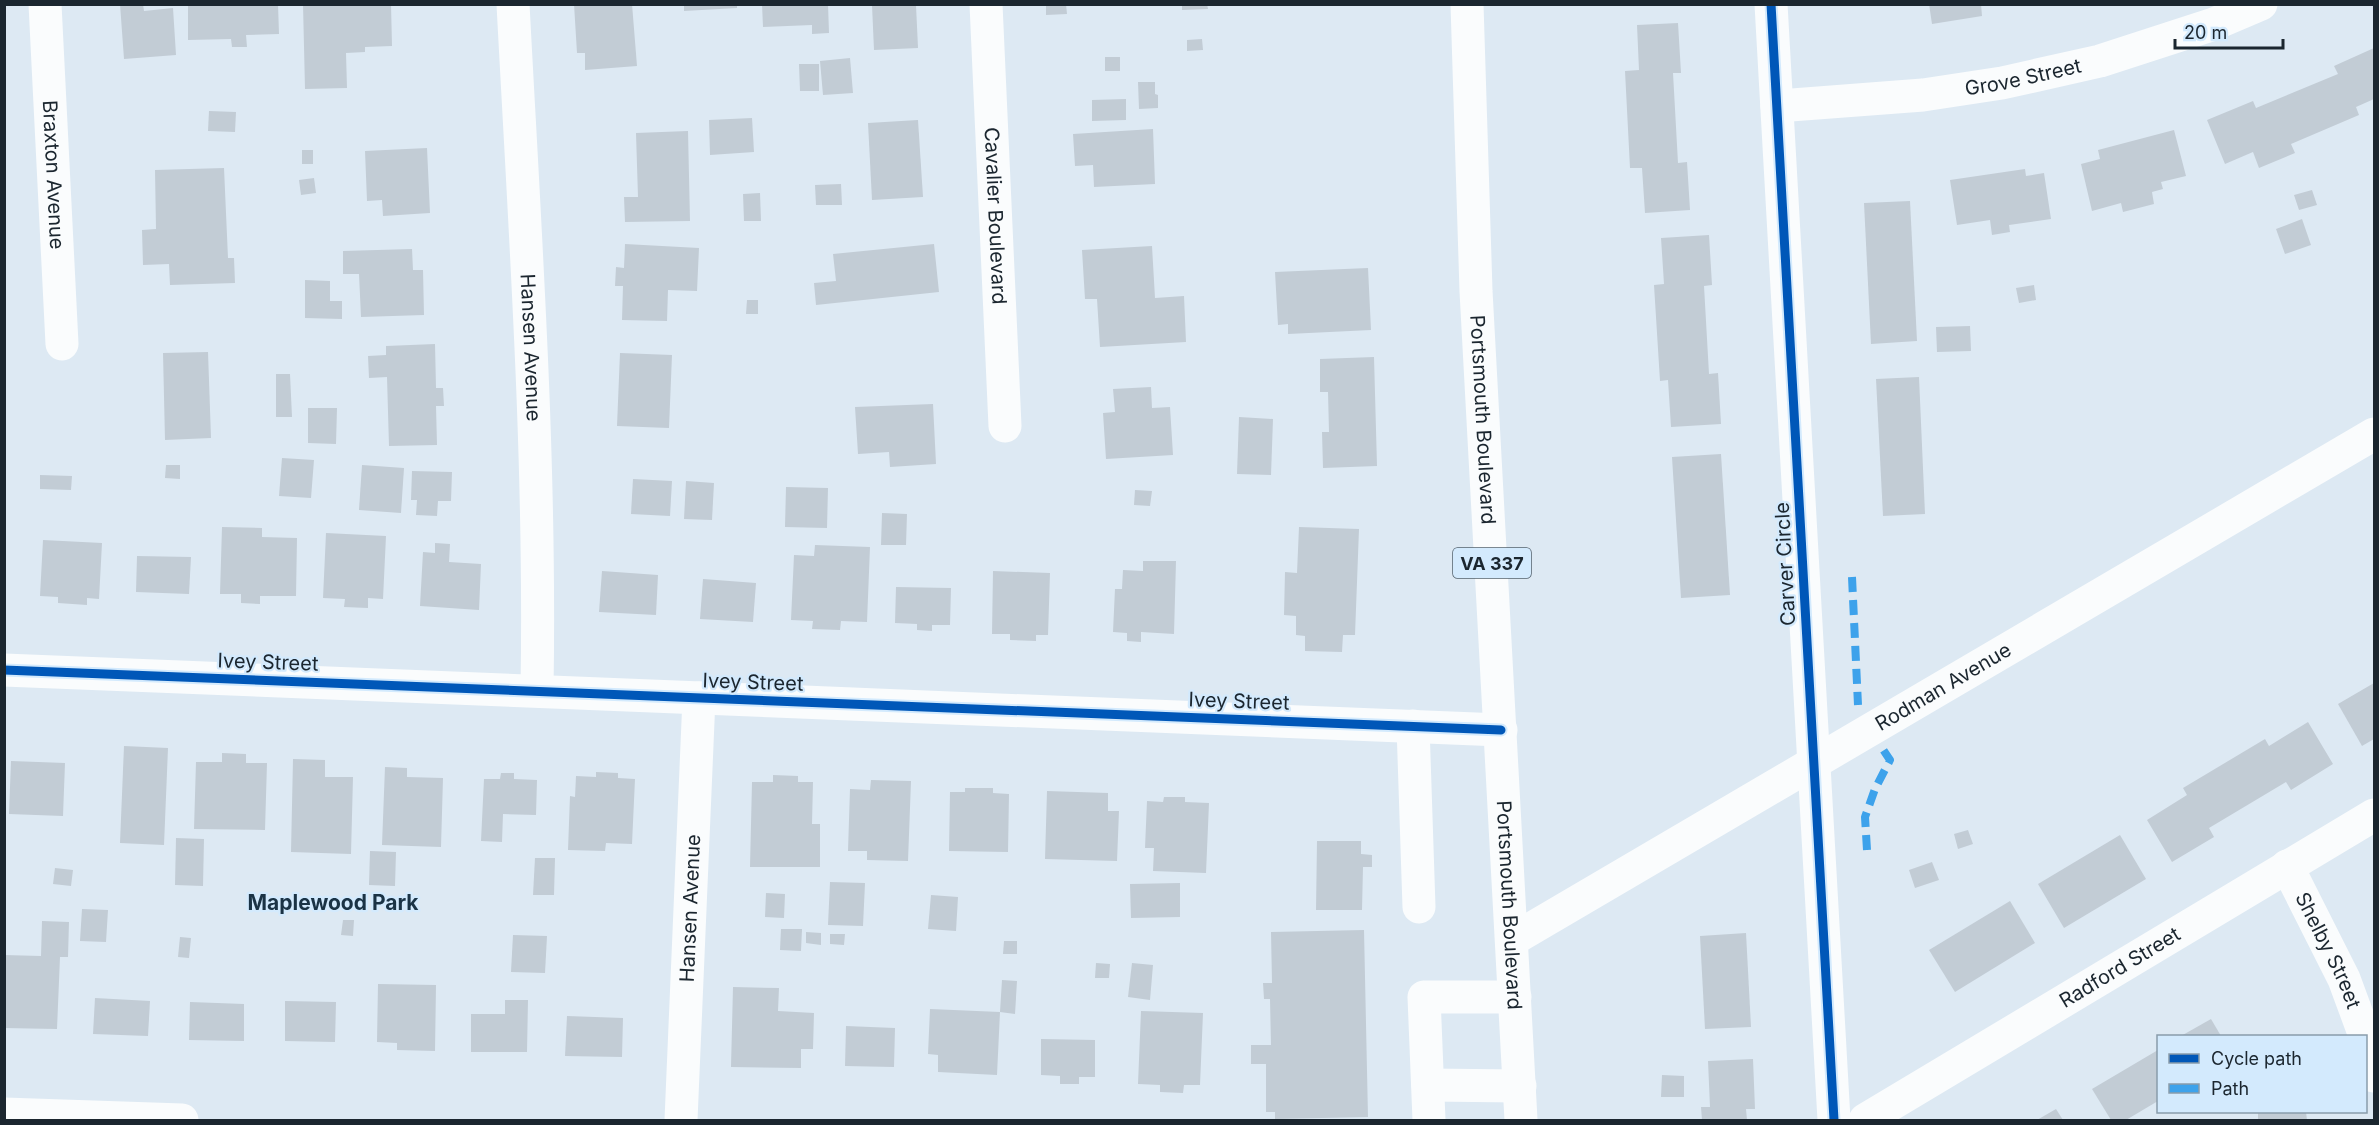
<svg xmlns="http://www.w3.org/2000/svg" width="2379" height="1125" font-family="Inter,sans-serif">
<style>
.building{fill:#c2ccd5}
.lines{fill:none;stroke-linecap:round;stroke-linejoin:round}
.minor{stroke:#fafcfd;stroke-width:33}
.major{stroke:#fafcfd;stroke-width:33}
.quiet{stroke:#3da2eb;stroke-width:8;stroke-dasharray:15 8;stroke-linecap:butt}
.cycleway-casing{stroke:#d3eafd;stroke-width:13}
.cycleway{stroke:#0057b8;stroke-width:9}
.labels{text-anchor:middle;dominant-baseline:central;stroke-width:4.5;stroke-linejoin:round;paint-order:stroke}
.shield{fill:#d3eafd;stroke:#52616d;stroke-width:1.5}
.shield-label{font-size:18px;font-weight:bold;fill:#1b262f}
.street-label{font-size:20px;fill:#1b262f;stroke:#d3eafd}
.neighbourhood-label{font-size:21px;font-weight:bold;fill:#1b3345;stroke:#d3eafd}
</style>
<rect width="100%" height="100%" fill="#dde9f3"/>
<g class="building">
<polygon points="120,4 143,4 144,11 173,8 176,55 124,59"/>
<polygon points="188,4 278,4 279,34 246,35 247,47 232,47 231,39 188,40"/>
<polygon points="303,4 391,4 392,46 365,47 365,52 346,53 347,88 305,89"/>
<polygon points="574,4 632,4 637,66 585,70 585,53 577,53"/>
<polygon points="684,4 737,4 737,8 684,11"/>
<polygon points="762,4 828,4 829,33 812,34 812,25 763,27"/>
<polygon points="1046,4 1066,4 1067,14 1046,15"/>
<polygon points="1182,4 1207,4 1208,9 1182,10"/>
<polygon points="1929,4 1981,4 1982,16 1932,24"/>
<polygon points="872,5 916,5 918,48 874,50"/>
<polygon points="1678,23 1681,73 1673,73 1678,163 1687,162 1690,210 1645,213 1642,168 1630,168 1625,71 1639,70 1637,25"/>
<polygon points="1202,39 1203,50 1187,51 1187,40"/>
<polygon points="2374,48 2374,99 2356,107 2359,115 2291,144 2295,153 2259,168 2253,152 2225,164 2207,120 2253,101 2256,108 2338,74 2334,66"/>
<rect x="1105" y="57" width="15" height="14"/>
<polygon points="850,58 853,93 823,95 820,61"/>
<polygon points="799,64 819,64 819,91 800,91"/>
<polygon points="1138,82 1155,82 1155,94 1158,95 1158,108 1139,109"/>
<polygon points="1126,99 1126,120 1092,121 1092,100"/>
<polygon points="209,111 236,112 235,132 208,131"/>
<polygon points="752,118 754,152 710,155 709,120"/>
<polygon points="918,120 923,197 872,200 868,123"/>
<polygon points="1153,129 1155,184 1094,187 1093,165 1075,166 1073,134"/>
<polygon points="2174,130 2186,176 2161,182 2163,189 2152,192 2154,204 2123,212 2121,203 2092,211 2081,164 2100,159 2098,150"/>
<polygon points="688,131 690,221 625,222 624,197 638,197 636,133"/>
<polygon points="427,148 430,213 383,216 382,200 367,201 365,151"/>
<rect x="302" y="150" width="11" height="14"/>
<polygon points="224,168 228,258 234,258 235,283 170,285 169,264 143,265 142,230 156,229 155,170"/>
<polygon points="2025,169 2026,176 2044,173 2051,219 2009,225 2010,232 1992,235 1990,220 1957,225 1950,180"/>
<polygon points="314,178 316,193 301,195 299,180"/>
<polygon points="841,184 842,205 816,205 815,185"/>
<polygon points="2312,190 2317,205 2299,210 2294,195"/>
<polygon points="760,193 761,221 744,221 743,194"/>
<polygon points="1910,201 1917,341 1871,344 1864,203"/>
<polygon points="2302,219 2311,245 2285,254 2276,229"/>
<polygon points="1709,235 1712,285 1704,286 1709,374 1718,373 1721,424 1671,427 1668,380 1660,381 1654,285 1664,284 1661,238"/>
<polygon points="625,244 699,248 697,291 668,290 667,321 622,320 623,286 615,286 616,267 624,268"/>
<polygon points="934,244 939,292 816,305 814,283 836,281 833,254"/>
<polygon points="1152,246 1155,298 1184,296 1186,342 1100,347 1097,299 1085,299 1082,250"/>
<polygon points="412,249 413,270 423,270 424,315 361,317 359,274 343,274 343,251"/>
<polygon points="1368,268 1371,330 1288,334 1288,324 1278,325 1275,272"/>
<polygon points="305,280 330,281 330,301 342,301 342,319 305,318"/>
<polygon points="2034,285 2036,300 2019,303 2016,288"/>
<polygon points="747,300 758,300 758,314 746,314"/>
<polygon points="1970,326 1971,351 1937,352 1936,327"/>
<polygon points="435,344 436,388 443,388 444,406 436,406 437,445 389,446 387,377 369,378 368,356 386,355 386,346"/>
<polygon points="208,352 211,438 165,440 163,353"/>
<polygon points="620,353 672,355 669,428 617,426"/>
<polygon points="1374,357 1377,466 1323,468 1322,432 1329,432 1328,392 1320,392 1320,359"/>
<polygon points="276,374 290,374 292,417 276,417"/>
<polygon points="1919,377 1925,514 1883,516 1876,379"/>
<polygon points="1151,387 1152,408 1170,407 1173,455 1106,459 1103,413 1115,412 1113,389"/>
<polygon points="933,404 936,464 890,467 889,452 858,454 855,407"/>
<polygon points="308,408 337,408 336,444 308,443"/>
<polygon points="1239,417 1273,419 1271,475 1237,474"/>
<polygon points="1721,454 1730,595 1681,598 1672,457"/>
<polygon points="282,458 314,460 311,498 279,496"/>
<polygon points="166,465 180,465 180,479 165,478"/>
<polygon points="362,465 404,468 401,513 359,510"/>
<polygon points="412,471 452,472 451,501 438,501 437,516 416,515 417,500 411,500"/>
<polygon points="40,475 72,476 71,490 40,489"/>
<polygon points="633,479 672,481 670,516 631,514"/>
<polygon points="686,481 714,483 712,520 684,519"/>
<polygon points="786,487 828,488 827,528 785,527"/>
<polygon points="1135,490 1152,491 1150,506 1134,505"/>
<polygon points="882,513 907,514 906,545 881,545"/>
<polygon points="222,527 262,528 262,537 297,538 296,596 260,596 260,604 241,603 241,594 220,594"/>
<polygon points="1299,527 1359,529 1355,635 1343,635 1342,652 1305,651 1305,636 1296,635 1296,616 1284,615 1285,572 1297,573"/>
<polygon points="326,533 386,536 383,599 368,598 368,608 344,607 345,599 323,598"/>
<polygon points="43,540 102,543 99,599 87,598 87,605 58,603 58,597 40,596"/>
<polygon points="435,543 450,544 449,562 481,564 479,610 420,606 423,552 435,553"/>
<polygon points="815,545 870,547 867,622 841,621 840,630 812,629 813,621 791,620 794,555 814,556"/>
<polygon points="137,556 191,557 189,594 136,592"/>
<polygon points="1143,561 1176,561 1174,634 1141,632 1141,642 1127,641 1127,633 1113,632 1115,589 1122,589 1123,570 1143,571"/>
<polygon points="602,571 658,575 656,615 599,612"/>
<polygon points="993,571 1050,573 1048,635 1036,635 1036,641 1010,640 1010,634 992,634"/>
<polygon points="703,579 756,583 753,622 700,619"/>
<polygon points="896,587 951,588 950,625 932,625 932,631 917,630 917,624 895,623"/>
<polygon points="2374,683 2374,739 2362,746 2338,704"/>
<polygon points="2308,722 2333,764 2291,790 2286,782 2209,828 2214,837 2172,862 2147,820 2187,795 2183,788 2265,739 2269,746"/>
<polygon points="124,746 168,748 164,845 120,843"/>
<polygon points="222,753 246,754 246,763 267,763 265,830 194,829 196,762 222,762"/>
<polygon points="293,759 325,760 325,777 353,777 351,854 291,852"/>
<polygon points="11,761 65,763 63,816 9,814"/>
<polygon points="385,767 407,768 407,777 443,778 441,847 382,845"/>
<polygon points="596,772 618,773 618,778 635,779 632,844 606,843 605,851 568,850 570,796 575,797 576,776 596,777"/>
<polygon points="501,773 514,773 514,779 537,780 536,815 503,814 502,842 481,841 484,779 500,779"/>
<polygon points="773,775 798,776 798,782 813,782 812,824 820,824 820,867 750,867 752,782 773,782"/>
<polygon points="871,780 911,781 908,861 867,860 867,851 848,851 850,789 870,790"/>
<polygon points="965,788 993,788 993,793 1009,794 1008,852 949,851 950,792 965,792"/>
<polygon points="1047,791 1108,793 1108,811 1119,811 1117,861 1045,859"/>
<polygon points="1164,797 1185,797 1185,802 1209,803 1206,873 1153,871 1154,848 1145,848 1147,801 1163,802"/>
<polygon points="1968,830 1973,844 1958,849 1954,834"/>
<polygon points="2120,835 2146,879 2064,928 2038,884"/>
<polygon points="176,838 204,839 203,886 175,885"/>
<polygon points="1317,841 1361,841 1361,854 1372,855 1372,867 1363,867 1362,910 1316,910"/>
<polygon points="370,851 396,852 395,886 369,885"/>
<polygon points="535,858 555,858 554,895 533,895"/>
<polygon points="1932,862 1939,880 1915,888 1909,870"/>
<polygon points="55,868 73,870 71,886 53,884"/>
<polygon points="830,882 865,883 863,926 828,925"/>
<polygon points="1180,883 1180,917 1131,918 1130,884"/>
<polygon points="766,893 785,894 784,918 765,917"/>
<polygon points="931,895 958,897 956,931 928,929"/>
<polygon points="2010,901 2035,943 1955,992 1929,950"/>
<polygon points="82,909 108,910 106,942 80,941"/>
<polygon points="343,920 354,920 353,936 341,935"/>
<polygon points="42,921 69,922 68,957 60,957 57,1029 4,1028 4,955 41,956"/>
<polygon points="781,929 802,929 801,951 780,950"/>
<polygon points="1364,930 1368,1117 1275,1119 1275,1112 1266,1112 1266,1064 1251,1064 1251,1045 1271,1045 1270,999 1264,999 1263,983 1272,983 1271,932"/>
<polygon points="806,932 821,933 821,945 806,943"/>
<polygon points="1746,933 1751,1027 1705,1029 1700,936"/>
<polygon points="830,934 845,934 844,945 830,944"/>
<polygon points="513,935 547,936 545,973 511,972"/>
<polygon points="180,937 191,938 189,958 178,957"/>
<polygon points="1004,941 1017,941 1017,954 1003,954"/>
<polygon points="1096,963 1110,964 1109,978 1095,978"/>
<polygon points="1132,963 1153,965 1150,1000 1128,997"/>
<polygon points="1002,980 1017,981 1015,1014 1000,1012"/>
<polygon points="378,984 436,985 435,1051 397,1050 397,1043 377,1042"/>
<polygon points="733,987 779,988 778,1011 814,1013 813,1049 801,1049 801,1068 731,1067"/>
<polygon points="95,998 150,1001 148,1036 93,1034"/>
<polygon points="505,1000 528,1000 527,1052 471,1052 471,1014 505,1014"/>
<polygon points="285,1001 336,1002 335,1042 285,1041"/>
<polygon points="190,1002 244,1004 244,1041 189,1040"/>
<polygon points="930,1009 1000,1012 997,1075 938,1072 938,1055 928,1054"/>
<polygon points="1141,1011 1203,1013 1200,1085 1184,1085 1183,1093 1160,1092 1160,1085 1138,1084"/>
<polygon points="567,1016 623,1018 622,1057 565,1056"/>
<polygon points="2211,1019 2221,1036 2181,1036"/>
<polygon points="846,1026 895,1028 894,1067 845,1066"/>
<polygon points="1041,1039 1095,1040 1095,1077 1079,1077 1079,1084 1060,1084 1060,1076 1041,1075"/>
<polygon points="2158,1050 2158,1101 2126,1120 2111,1120 2092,1089"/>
<polygon points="1753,1059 1755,1109 1746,1109 1747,1120 1702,1120 1701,1107 1710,1107 1708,1061"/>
<polygon points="1662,1075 1684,1076 1684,1097 1661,1097"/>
<polygon points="2056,1109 2063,1120 2037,1120"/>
<polygon points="2258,1112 2306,1112 2307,1120 2258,1120"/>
</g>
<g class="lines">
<g class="minor">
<path id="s1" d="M45,4L62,344"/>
<path id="s2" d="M513,4C525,233 541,461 537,690"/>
<path id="s3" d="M986,4L1005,426"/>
<polyline points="1771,4 1834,1120"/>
<path id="s4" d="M1777,106L1923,95L2002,83L2100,61L2214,24L2261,4"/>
<polyline points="4,670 1501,730"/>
<polyline points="1413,726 1419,907"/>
<path id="s5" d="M2287,866L2344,979L2365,1036"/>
<path id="s6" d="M1512,940C1800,771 2087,602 2374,434"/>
<polyline points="2366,1040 2374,1076"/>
<polyline points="1428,1085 1520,1086"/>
<polyline points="4,1114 182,1120"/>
<path id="s7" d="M681,1120L699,698"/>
<polyline points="1429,1120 1424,997 1515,997"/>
<path id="s8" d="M1865,1120L2374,815"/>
</g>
<path class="major" id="s9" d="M1467,4L1476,291L1521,1120"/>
<g class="quiet">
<polyline points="1852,577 1858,705"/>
<polyline points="1867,850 1865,817 1875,789 1890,760 1882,748"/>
</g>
<defs>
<g id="cycleway">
<polyline points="1771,4 1834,1120"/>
<polyline points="4,670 1501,730"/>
</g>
</defs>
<use href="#cycleway" class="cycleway-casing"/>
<use href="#cycleway" class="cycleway"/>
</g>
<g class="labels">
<rect class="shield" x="1453" y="548" width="78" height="30" rx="4.5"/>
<g class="shield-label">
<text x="1492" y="563">VA 337</text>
</g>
<g class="street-label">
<text stroke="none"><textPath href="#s4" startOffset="248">Grove Street</textPath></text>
<text stroke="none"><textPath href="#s1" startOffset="171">Braxton Avenue</textPath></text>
<text stroke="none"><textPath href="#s3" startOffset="212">Cavalier Boulevard</textPath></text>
<text stroke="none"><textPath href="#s2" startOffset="344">Hansen Avenue</textPath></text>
<text stroke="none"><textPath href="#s9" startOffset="416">Portsmouth Boulevard</textPath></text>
<text transform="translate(1785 564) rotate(-93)">Carver Circle</text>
<text transform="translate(268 662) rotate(2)">Ivey Street</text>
<text transform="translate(753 682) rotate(2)">Ivey Street</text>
<text stroke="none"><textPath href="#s6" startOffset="500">Rodman Avenue</textPath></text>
<text transform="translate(1239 701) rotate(2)">Ivey Street</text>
<text stroke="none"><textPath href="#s9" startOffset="902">Portsmouth Boulevard</textPath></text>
<text stroke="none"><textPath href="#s7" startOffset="212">Hansen Avenue</textPath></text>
<text stroke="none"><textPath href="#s5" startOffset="94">Shelby Street</textPath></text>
<text stroke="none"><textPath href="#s8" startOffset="297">Radford Street</textPath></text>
</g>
<g class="neighbourhood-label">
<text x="333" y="902">Maplewood Park</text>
</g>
</g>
<rect width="2379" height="1125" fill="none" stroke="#1b262f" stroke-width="12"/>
<rect x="2157" y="1035" width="210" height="78" fill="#d3eafd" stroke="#899cab" stroke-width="1.5"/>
<rect x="2169" y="1054" width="30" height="9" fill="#0057b8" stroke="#899cab" stroke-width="1.5"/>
<text x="2211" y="1065" font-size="18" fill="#1b262f">Cycle path</text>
<rect x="2169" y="1084" width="30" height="9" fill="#3da2eb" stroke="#899cab" stroke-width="1.5"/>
<text x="2211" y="1095" font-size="18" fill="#1b262f">Path</text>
<path d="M2175 39v9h108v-9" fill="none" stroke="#1b262f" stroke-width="3"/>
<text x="2184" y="39" font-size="18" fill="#1b262f" stroke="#d3eafd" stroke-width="4.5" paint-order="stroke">20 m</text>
</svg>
